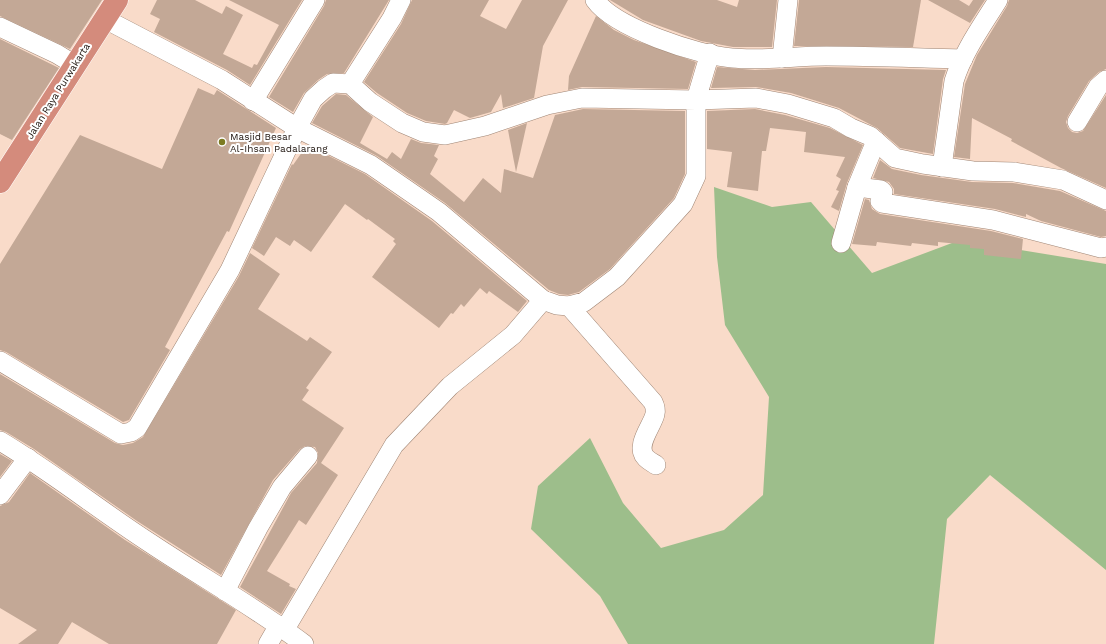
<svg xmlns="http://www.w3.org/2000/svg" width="1106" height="644" font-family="'Work Sans',sans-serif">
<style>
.green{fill:#9dbe8b}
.building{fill:#c3a896}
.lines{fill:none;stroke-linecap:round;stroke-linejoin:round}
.street-casing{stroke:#9f8574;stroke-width:20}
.highway-casing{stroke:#fff;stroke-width:23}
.street{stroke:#fff;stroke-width:19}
.highway{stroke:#d48b7c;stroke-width:22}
.poi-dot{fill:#7c7b22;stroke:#fff;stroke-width:1.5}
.labels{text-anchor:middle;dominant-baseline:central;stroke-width:4;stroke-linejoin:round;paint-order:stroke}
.street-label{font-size:10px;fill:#1d130d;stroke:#fff}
.poi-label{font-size:10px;fill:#1d130d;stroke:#fff;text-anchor:start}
</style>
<rect width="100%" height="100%" fill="#f9dbc9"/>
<polygon class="green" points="714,187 772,207 811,202 872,273 960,240 1106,264 1106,570 990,475 947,519 934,644 628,644 600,596 531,529 538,486 590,438 623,503 661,548 724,530 763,495 769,397 725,325 717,257"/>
<g class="building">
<polygon points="0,0 102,0 70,49 0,16"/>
<polygon points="157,0 195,0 222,14 226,6 243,15 223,54 252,68 254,64 257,65 279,25 229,0 302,0 250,85 227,70 154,32 160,19 150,14"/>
<polygon points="326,0 389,0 344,73 327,74 318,80 304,93 293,112 269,97 324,6"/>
<polygon points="412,0 489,0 480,16 506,29 522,0 568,0 543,46 534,98 503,108 501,94 491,112 470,118 454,110 447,123 445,124 426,121 407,113 377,93 364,82 401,24"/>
<polygon points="610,0 717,0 737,7 739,0 777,0 772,47 733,47 701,41 643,20"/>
<polygon points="799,0 921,0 913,47 794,46"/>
<polygon points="928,0 959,0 969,6 973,0 985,0 970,23"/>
<polygon points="1009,0 1106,0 1106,69 1099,72 1089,81 1068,116 1066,122 1068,128 1072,132 1077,133 1083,131 1106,95 1106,188 1061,168 1011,141 1012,139 972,118 970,159 954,157 965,84 977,55 1007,6"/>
<polygon points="596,16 614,30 634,40 696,62 688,89 582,87 568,90 569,76"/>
<polygon points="0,39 59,68 12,140 0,134"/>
<polygon points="717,67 755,70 826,67 946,70 943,79 933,154 900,148 877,128 839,108 791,93 756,87 711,88"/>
<polygon points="198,88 214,95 217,90 276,128 229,232 227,231 165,347 170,350 129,420 123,422 6,352 0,350 0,264 80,135 162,169"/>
<polygon points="336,94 346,95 373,117 360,143 387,159 392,152 401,159 411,139 421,143 439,145 434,156 438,159 430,174 464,202 483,178 501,193 504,169 533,178 555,115 583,109 685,111 685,174 674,198 610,269 579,292 568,295 559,294 549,290 445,203 377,156 312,123 322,106"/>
<polygon points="755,109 785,115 830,128 863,145 847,183 839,211 831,207 839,191 836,190 841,179 836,176 845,157 804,152 806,132 770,128 766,151 762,151 758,191 727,187 732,152 707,149 707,111"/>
<polygon points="527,123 516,172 508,130"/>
<polygon points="307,145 365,174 432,221 527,301 518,312 489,291 487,294 480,288 464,307 461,304 453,314 451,313 439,328 372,277 396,244 393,241 395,239 368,219 367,220 345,204 311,252 294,240 290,246 276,237 264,256 252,248 292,164 293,165"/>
<polygon points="880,160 892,169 921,175 972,182 1013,183 1060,191 1106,211 1106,236 1101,237 1041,221 1026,214 1026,217 995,209 894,194 894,189 889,182 873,178"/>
<polygon points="865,199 869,200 872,209 880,214 991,231 1023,239 1021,259 984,255 984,249 970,248 970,245 938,242 938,246 912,243 911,246 877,242 876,246 852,244"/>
<polygon points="250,253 280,274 258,309 307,341 310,337 332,352 306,388 309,390 302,400 344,428 321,463 338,475 306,525 299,520 267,571 290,584 289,586 296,589 281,614 240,587 291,493 317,463 318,453 315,447 305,446 300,449 273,480 221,575 137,521 34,449 6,432 0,430 0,374 115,443 123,445 133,443 143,437 239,276"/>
<polygon points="0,454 12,461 0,477"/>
<polygon points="30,473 125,540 236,610 217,644 109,644 72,622 58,644 18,644 37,630 0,608 0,506 9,502"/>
</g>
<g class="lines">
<defs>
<g id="street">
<path d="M595,0C615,28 697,55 732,58C763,61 795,56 826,56C872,56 917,58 963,59"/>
<polyline points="0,27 57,54 75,65"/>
<polyline points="710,53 696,100 696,176 683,204 617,277 584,302 569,306 557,305 543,300 439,212 371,165 297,128 313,99 324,89 333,83 350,84 370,102 402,123 423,132 445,135 485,126 547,105 582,98 696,100 756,98 788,104 834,118 851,128 870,136 895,158 923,164 973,171 1014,172 1063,180 1106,200"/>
<polyline points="782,58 788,0"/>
<polyline points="350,84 392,18 401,0"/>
<polyline points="253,101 315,0"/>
<polyline points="1077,122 1098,87 1106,80"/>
<path d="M942,167L954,81C963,52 982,26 998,0"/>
<polyline points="857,187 881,190 883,192 880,201 882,203 993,220 1101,248 1106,247"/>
<polyline points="841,243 857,187 876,141"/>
<path d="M569,306L653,402C655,406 656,410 655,414C653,425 634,446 646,458C649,461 653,463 656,465"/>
<polyline points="0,361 121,434 131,432 137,428 230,270 297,128 222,80 105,19"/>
<path d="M0,441C52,472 99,510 150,543C201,577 255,607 304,644"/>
<polyline points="0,495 28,458"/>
<polyline points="225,591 258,528 282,487 308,456"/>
<polyline points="285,629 394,445 450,386 513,335 543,300"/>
<polyline points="268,644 279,625"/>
</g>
<polyline id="highway" points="0,182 117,0"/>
</defs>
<use href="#street" class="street-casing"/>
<use href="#highway" class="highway-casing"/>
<use href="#street" class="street"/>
<use href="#highway" class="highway"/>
</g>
<circle class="poi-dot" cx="222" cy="142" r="4"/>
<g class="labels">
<g class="street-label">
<text transform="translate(58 91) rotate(-58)">Jalan Raya Purwakarta</text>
</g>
<g class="poi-label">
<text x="230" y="136">Masjid Besar<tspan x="230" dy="12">Al-Ihsan Padalarang</tspan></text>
</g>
</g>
</svg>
